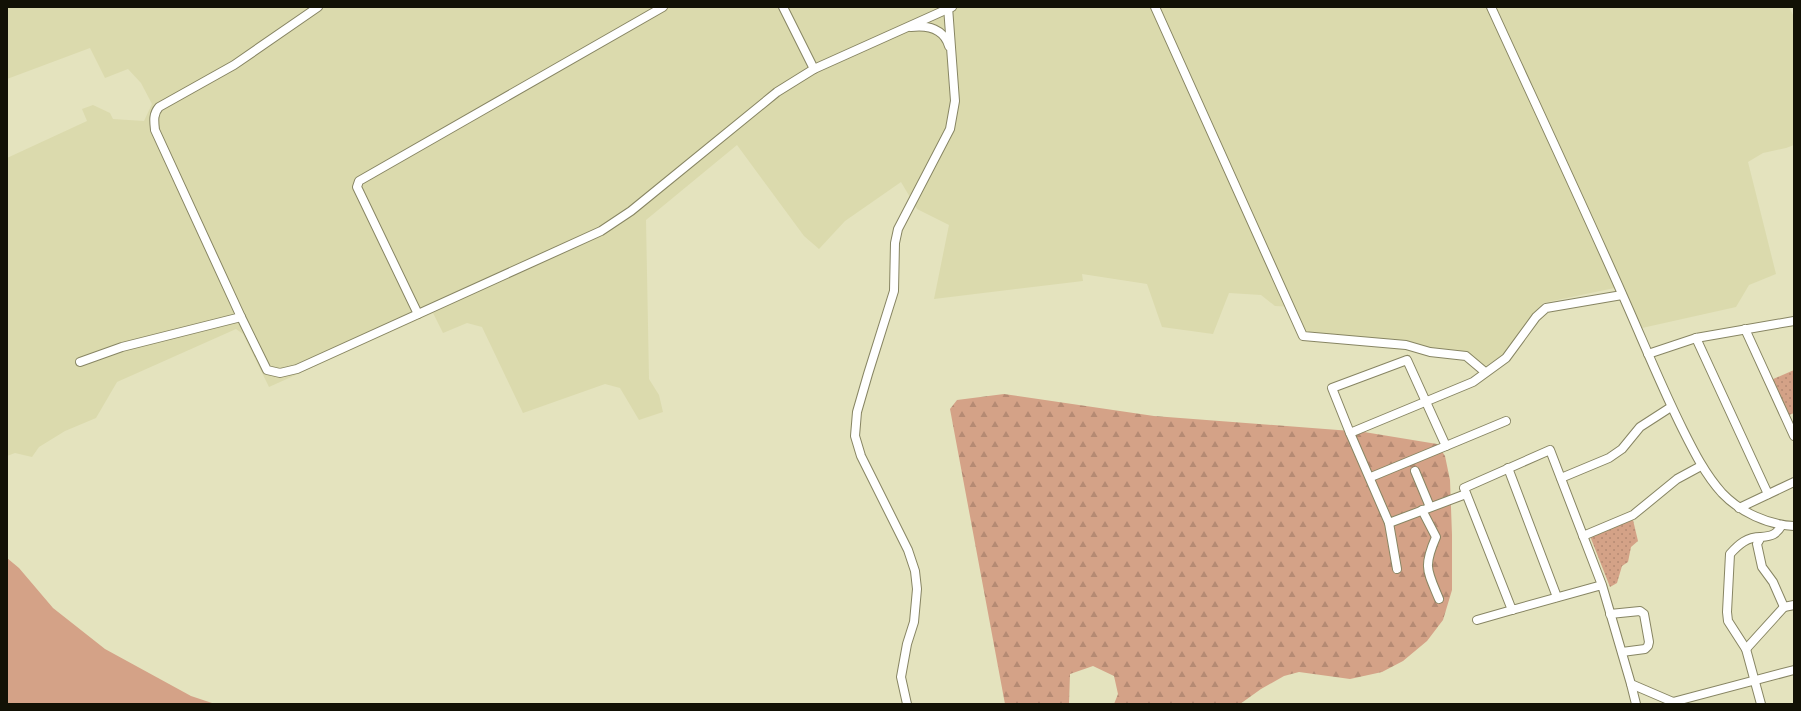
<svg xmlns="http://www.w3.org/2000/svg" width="1801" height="711" font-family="Merriweather,serif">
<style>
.built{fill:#dbdaad}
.grass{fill:#d4a287}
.forest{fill:url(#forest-firs)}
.park{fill:url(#park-dots)}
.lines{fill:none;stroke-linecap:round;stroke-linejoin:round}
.minor-casing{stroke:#878563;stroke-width:10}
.minor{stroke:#fff;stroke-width:8}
</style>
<defs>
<pattern id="forest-firs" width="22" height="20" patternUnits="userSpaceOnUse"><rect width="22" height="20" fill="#d4a287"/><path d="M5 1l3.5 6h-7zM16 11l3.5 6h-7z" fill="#b58a73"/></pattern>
<pattern id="park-dots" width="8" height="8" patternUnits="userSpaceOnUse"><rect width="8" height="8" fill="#d4a287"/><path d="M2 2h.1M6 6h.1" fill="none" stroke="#b58a73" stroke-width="1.8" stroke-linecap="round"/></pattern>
</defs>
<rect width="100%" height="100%" fill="#e4e3be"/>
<polygon class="built" points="7,7 1789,7 1794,17 1794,145 1786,148 1763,153 1748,162 1776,274 1749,285 1736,307 1642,328 1624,286 1543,303 1503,355 1484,367 1470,355 1423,347 1307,334 1294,307 1275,306 1261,295 1229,293 1213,334 1162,327 1147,284 1082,274 1083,281 934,299 949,225 917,209 901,182 845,221 819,249 804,236 737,145 646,220 649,379 659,395 663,412 639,420 620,388 605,384 523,413 482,327 467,323 443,333 433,313 269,387 243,334 236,329 117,382 96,418 65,431 39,447 32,457 15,453 7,456 7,158 87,121 82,109 93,105 110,113 113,119 144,121 152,104 141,83 128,69 105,78 90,48 7,79"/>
<polygon class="grass" points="7,558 19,568 53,608 105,649 191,696 215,704 7,704"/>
<polygon class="forest" points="1004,394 1154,416 1364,432 1437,444 1445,456 1450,480 1452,535 1452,590 1443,620 1427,641 1403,661 1382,672 1350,679 1299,672 1284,676 1261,689 1240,704 1114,704 1118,694 1114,676 1093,666 1070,674 1069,704 1005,704 950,409 957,400"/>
<g class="park">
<polygon points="1794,370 1794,413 1787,416 1771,380"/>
<polygon points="1633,520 1638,541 1631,547 1628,562 1622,566 1617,583 1610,587 1590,536"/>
</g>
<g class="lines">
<defs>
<g id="minor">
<path d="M318,7L234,65L159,107C153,114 154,121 155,130L241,317L267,370L280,373L297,369L601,231L631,211L777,92L814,69L952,7"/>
<polyline points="783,7 814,69"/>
<polyline points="1155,7 1303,336 1406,345 1430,352 1466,356 1485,372"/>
<path d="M1491,7C1535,103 1580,199 1623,296C1643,341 1661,386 1683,430C1694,452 1705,474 1722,493C1740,512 1768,525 1794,526"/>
<path d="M911,27C928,25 944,29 949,46"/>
<polyline points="418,314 357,187 359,181 663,7"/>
<polyline points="1745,329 1794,436"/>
<polyline points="1696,338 1768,494"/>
<polyline points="1648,354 1696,338 1794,321"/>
<polyline points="80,362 122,347 241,317"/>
<polyline points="1350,433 1332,388 1407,360 1446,446 1371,477"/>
<polyline points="1446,446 1506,421"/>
<polyline points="1508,468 1557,597"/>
<polyline points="1415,471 1430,507"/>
<polyline points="1561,478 1609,458 1622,449 1640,427 1671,407"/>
<polyline points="1466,494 1389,523 1350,433 1473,382 1506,358 1536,317 1546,308 1622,295"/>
<polyline points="1739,508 1794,482"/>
<path d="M1422,510L1436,537C1423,567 1427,570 1439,599"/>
<polyline points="1389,523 1397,569"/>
<path d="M1782,525C1776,535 1772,536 1761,537L1757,544L1762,567L1773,582L1784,607L1794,605"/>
<polyline points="1583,536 1633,515 1677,479 1701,466"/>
<polyline points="1602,585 1512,610 1464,488 1550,450 1602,585 1631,684 1673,702 1794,670"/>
<polyline points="1610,614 1640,611 1644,614 1649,642 1648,646 1645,649 1622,652"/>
<polyline points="1477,620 1512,610"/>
<polyline points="1746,649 1784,607"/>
<polyline points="1631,684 1636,704"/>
<polyline points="907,704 901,677 907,644 914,622 917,589 915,571 908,550 861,456 855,436 857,412 868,374 894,291 895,243 898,229 950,129 955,101 948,7"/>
<path d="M1761,704L1746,649L1728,621L1727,612L1730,554C1739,544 1747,537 1761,537"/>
</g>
</defs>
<use href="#minor" class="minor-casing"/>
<use href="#minor" class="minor"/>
</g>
<rect width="1801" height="711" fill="none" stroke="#121105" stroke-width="16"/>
</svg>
